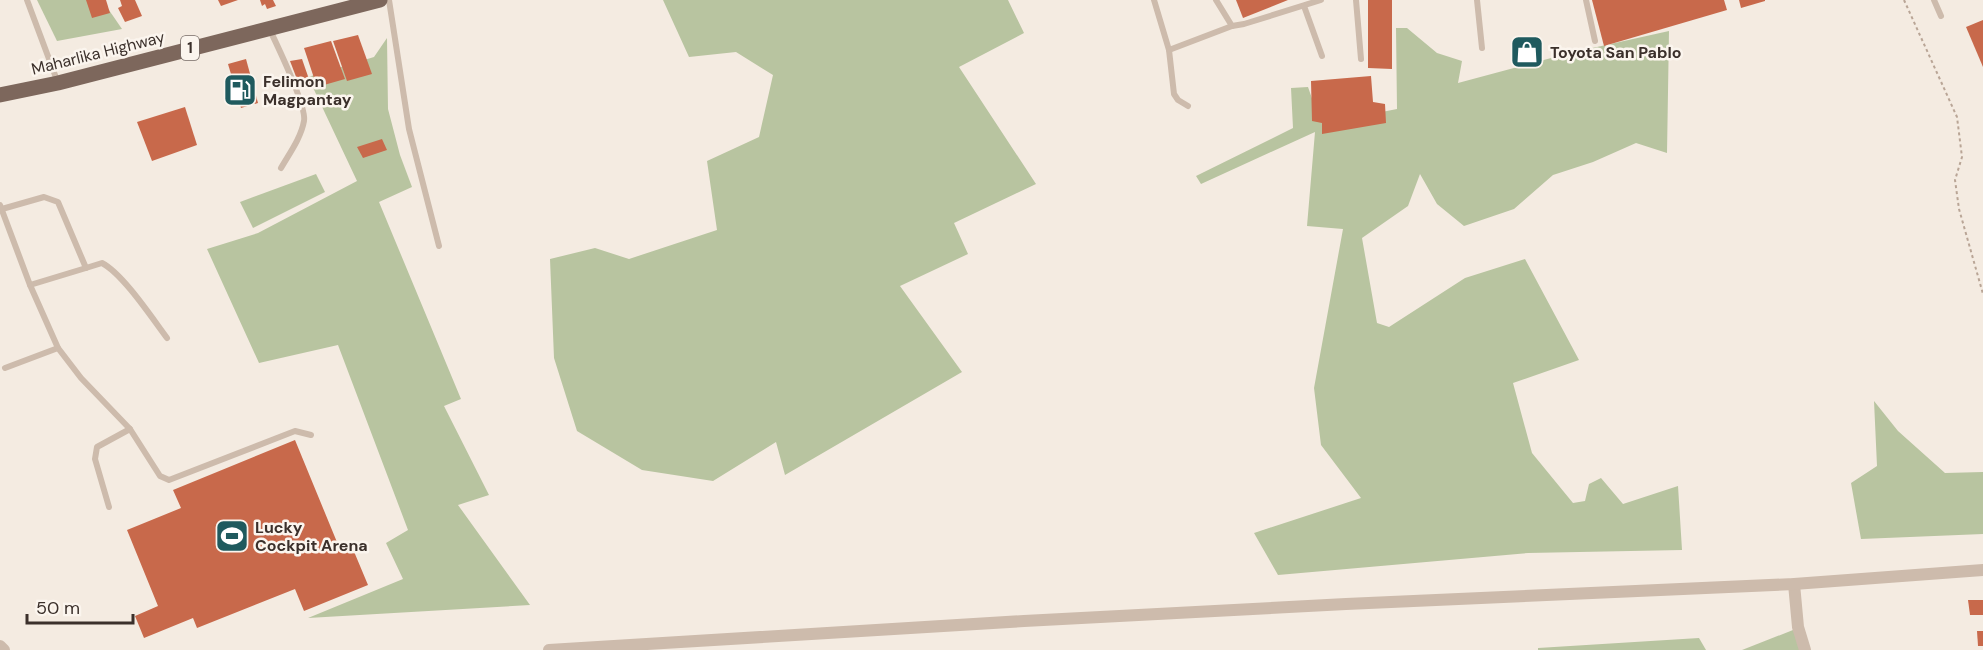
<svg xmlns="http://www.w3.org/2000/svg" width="1983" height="650" font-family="'DM Sans',sans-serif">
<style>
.green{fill:#b8c4a0}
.building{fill:#c8694b}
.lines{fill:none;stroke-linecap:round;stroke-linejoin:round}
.path{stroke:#b9a596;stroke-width:2;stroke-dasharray:3 3;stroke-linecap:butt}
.service{stroke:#cdbbac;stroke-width:6}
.minor{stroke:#cdbbac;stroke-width:12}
.primary{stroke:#7d675c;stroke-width:15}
.labels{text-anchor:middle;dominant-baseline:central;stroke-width:5;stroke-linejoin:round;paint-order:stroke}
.shield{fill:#fbf5ee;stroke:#756b66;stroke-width:1.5}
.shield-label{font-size:15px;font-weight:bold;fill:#3b302b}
.poi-label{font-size:16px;font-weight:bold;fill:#3b302b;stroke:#fbf5ee;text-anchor:start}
.street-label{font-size:16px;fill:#3b302b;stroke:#fbf5ee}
</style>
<rect width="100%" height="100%" fill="#f4ebe1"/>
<g class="green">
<polygon points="37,0 102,0 122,29 57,41"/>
<polygon points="663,0 1008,0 1024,33 959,67 1036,184 954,223 968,254 900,286 962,372 785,475 776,442 713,481 642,470 577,431 554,358 550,259 595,248 629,259 717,230 707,161 759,137 773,75 736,52 689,57"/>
<polygon points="1396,28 1407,28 1437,53 1462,61 1458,83 1570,53 1669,31 1667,153 1636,143 1593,162 1553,175 1514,209 1464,226 1437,204 1420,174 1408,206 1362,238 1377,323 1389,327 1465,278 1525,259 1579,360 1513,383 1532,453 1573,503 1585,501 1589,484 1601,478 1623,504 1678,486 1682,550 1528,553 1278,575 1254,533 1361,498 1321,445 1314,388 1343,229 1307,226 1315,132 1201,184 1196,176 1293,128 1291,88 1308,87 1316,110 1326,123 1397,109"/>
<polygon points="387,38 388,109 400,155 412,187 379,202 461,399 444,406 489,495 458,505 530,605 308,618 403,579 386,543 408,530 338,345 259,363 207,249 258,233 357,181 308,77 374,57"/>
<polygon points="316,174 325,192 253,228 240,202"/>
<polygon points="1874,401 1898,431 1945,473 1983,472 1983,534 1861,539 1851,483 1877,466"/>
<polygon points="1793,630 1803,650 1742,650"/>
<polygon points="1699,638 1706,650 1538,650 1538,648"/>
</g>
<g class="building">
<polygon points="86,0 106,0 110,13 92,18"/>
<polygon points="120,0 135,0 142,16 125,22 118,8 122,6"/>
<polygon points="218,0 238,0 221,6"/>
<polygon points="260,0 273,0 276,6 267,9 265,4 262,6"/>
<polygon points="1236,0 1288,0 1243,18"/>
<polygon points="1368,0 1392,0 1392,69 1368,68"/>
<polygon points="1592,0 1724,0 1727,10 1604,46"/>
<polygon points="1739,0 1765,0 1765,1 1741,8"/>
<polygon points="1983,20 1983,67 1966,27"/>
<polygon points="358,35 372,74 347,81 333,41"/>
<polygon points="331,41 345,79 317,87 304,48"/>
<polygon points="246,59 258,103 241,108 228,64"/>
<polygon points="302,59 311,85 300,87 290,61"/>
<polygon points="1371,76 1373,102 1385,104 1386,123 1322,134 1322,123 1312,121 1311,81"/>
<polygon points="185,107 197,145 152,161 137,122"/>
<polygon points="382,139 387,150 363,158 357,147"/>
<polygon points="295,440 339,547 350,542 368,585 304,611 295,589 197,628 193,618 144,638 135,616 158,606 127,530 181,508 173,490"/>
<polygon points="1968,600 1983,600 1983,615 1970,615"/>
<polygon points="1977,631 1983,631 1983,646 1978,646"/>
</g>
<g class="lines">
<polyline class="path" points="1904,0 1957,117 1962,157 1955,180 1959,209 1983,294"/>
<g class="service">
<polyline points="27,0 58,83"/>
<polyline points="389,0 409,129 439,246"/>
<polyline points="1154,0 1169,50 1174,94 1178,100 1188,106"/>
<polyline points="1216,0 1232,26 1244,24 1321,0"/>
<polyline points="1356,0 1361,59"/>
<polyline points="1477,0 1482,48"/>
<polyline points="1586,0 1595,41"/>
<polyline points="1934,0 1941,16"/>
<polyline points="1304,6 1322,56"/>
<path d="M269,28C277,45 307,106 304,121C301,138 289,154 281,168"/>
<polyline points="1169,50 1232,26"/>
<polyline points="0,205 30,285 58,348 81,378 130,429 160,476 169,480 295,431 311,435"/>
<polyline points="2,209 44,197 58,202 86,268 30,285"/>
<path d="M86,268L102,263C123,274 152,318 167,338"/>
<polyline points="5,368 58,348"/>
<polyline points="109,507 95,459 97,447 130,429"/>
</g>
<g class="minor">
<polyline points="1794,584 1798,627 1805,650"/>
<polyline points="0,646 4,650"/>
<polyline points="549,650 1024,621 1346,604 1794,584 1983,570"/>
</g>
<polyline class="primary" points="0,95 58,83 380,0"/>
</g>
<defs>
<symbol id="shop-square" viewBox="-11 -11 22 22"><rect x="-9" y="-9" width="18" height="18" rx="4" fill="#1f5a5e" stroke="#fbf5ee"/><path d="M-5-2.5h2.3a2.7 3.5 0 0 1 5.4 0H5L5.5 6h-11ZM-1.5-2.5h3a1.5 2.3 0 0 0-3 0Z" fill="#fff"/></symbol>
<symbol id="fuel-square" viewBox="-11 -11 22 22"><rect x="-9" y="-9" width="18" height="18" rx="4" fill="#1f5a5e" stroke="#fbf5ee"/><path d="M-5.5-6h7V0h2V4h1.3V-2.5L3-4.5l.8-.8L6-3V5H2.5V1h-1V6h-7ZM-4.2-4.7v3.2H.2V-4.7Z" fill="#fff"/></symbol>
<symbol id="stadium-square" viewBox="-11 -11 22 22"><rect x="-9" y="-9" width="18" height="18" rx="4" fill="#1f5a5e" stroke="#fbf5ee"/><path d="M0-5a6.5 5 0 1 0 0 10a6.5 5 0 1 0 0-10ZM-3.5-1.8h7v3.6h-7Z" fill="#fff"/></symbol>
</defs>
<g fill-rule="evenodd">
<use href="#shop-square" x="1508" y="33" width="38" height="38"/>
<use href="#fuel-square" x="221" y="71" width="38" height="38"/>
<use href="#stadium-square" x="213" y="517" width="38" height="38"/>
</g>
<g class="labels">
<rect class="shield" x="181" y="36" width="18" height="24" rx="4.5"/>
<g class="shield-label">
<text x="190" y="48">1</text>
</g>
<g class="poi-label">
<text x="1550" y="52">Toyota San Pablo</text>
<text x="263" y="81">Felimon<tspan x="263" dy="18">Magpantay</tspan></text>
<text x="255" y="527">Lucky<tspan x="255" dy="18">Cockpit Arena</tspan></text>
</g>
<g class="street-label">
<text transform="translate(98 53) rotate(-14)">Maharlika Highway</text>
</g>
</g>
<path d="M27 614v9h106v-9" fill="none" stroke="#3b302b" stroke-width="3"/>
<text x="36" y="614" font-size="18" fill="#3b302b" stroke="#fbf5ee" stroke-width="4.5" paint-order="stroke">50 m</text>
</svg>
